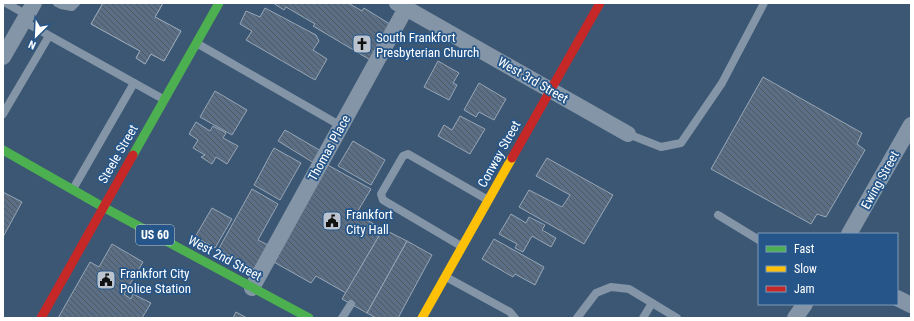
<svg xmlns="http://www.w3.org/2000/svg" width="914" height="321" font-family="'Roboto Condensed',sans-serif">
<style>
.building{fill:url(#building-back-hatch);stroke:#97a6b6}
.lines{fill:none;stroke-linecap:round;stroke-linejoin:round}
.lane{stroke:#8395a7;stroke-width:8}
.street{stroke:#8395a7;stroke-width:16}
.fast{stroke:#4caf50;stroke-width:9}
.slow{stroke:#ffc107;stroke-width:9}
.jam{stroke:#c62828;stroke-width:9}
.labels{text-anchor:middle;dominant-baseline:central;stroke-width:3.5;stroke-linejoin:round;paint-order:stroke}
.shield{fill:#265689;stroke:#beccdc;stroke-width:1}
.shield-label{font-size:12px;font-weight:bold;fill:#fff}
.poi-label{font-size:13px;fill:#fff;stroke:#265689;text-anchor:start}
.street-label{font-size:13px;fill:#fff;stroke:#265689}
</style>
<defs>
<pattern id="building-back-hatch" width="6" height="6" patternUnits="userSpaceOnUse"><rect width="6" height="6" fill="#5a6f85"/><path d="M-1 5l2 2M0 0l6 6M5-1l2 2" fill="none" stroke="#515860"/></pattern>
</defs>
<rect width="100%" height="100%" fill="#3c5773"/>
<g class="building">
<polygon points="103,3 163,3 155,17 181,31 164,61 151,54 145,64 136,58 140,51 91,24"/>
<polygon points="103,3 163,3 155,17 181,31 164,61 151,54 145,64 136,58 140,51 91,24"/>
<polygon points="273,3 348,3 362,11 364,8 393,26 372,61 313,26 315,24 286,7 284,10"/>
<polygon points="265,8 316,35 319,41 313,50 327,59 315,80 246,40 252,31 240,24 246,11 260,17"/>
<polygon points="438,61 459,73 453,83 457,85 449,100 424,87"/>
<polygon points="763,77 862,133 857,144 865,150 826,217 817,214 811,224 711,169"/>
<polygon points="479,83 506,99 494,120 479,112 476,117 464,110"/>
<polygon points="215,91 247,110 232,135 200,117"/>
<polygon points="460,116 485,129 470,154 438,136 444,125 452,130"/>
<polygon points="196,122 210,131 213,126 226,133 223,138 238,146 227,164 216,157 212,164 201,157 205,155 193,148 198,140 189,134"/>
<polygon points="285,130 321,151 314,163 278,141"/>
<polygon points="353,141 385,160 371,185 338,166"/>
<polygon points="274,148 301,163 280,200 254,185"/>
<polygon points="547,158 613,195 584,244 519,207 529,190 562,207 570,195 536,176"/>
<polygon points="326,164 371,189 356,214 383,229 346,293 316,276 311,283 272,261"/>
<polygon points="252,189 278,204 258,240 268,245 254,269 218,250"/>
<polygon points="3,192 22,202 3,237"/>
<polygon points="212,208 232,219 215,248 195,237"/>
<polygon points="511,214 526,223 529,217 545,225 542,230 556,238 551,247 532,236 523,252 515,248 517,244 499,234"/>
<polygon points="383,229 407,241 367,313 342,299"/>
<polygon points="494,239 544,267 535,285 515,274 513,277 482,259"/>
<polygon points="407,241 432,255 398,318 376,318 367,313"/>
<polygon points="112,244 143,262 124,294 131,299 133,294 151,303 142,318 58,318 90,262 99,267"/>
<polygon points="236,312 247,318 233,318"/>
</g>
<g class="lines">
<g class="lane">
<polyline points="6,3 27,15"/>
<polyline points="57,3 61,5 72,7 76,3"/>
<polyline points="23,21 163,99"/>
<polyline points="198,44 341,126"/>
<polyline points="3,114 49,36"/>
<polyline points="628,134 661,147 681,143 722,83 764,3"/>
<polyline points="73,189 134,83"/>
<polyline points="718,215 759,240"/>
<polyline points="461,246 383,200 381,194 403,156 408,154 488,200"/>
<polyline points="446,277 510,312 515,318"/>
<polyline points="342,318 351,304"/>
<polyline points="577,318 596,293 611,287 629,289 677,318"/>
<polyline points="643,318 652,303"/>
</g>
<g class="street">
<polyline points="397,3 628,134"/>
<polyline points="3,57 34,3"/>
<polyline points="849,234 911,125"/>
<polyline points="252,288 406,8"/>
<polyline points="897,298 911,305"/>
<polyline points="795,318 805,304"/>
</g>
<g class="fast">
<polyline points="3,150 103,207 309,318"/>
<polyline points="133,155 219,3"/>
</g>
<polyline class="slow" points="422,318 512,158"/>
<g class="jam">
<polyline points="512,158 600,3"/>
<polyline points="41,318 133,155"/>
</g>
</g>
<defs>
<symbol id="church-square" viewBox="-11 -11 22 22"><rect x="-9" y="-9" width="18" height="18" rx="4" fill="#bbc4ce" stroke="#265689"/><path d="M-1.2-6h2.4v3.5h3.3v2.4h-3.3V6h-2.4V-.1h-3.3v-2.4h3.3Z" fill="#111"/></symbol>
<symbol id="civic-square" viewBox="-11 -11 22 22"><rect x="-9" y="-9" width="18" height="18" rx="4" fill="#bbc4ce" stroke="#265689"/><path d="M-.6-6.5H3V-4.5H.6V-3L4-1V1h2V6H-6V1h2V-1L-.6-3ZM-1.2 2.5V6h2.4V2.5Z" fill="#111"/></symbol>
</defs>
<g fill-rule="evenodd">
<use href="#church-square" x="351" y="33" width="22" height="22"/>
<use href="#civic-square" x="321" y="210" width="22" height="22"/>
<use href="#civic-square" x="95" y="269" width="22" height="22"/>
</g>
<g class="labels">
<rect class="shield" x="136" y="225" width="38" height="20" rx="3"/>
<g class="shield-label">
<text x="155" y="235">US 60</text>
</g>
<g class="poi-label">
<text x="376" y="37">South Frankfort<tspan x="376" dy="15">Presbyterian Church</tspan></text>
<text x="346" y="214">Frankfort<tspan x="346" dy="15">City Hall</tspan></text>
<text x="120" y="273">Frankfort City<tspan x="120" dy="15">Police Station</tspan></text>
</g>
<g class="street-label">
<text transform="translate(533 80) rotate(30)">West 3rd Street</text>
<text transform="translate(329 148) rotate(-61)">Thomas Place</text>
<text transform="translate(118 154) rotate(-60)">Steele Street</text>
<text transform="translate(499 154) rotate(-61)">Conway Street</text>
<text transform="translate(880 180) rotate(-61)">Ewing Street</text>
<text transform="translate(225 258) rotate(28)">West 2nd Street</text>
</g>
</g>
<rect width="914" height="321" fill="none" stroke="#ffffff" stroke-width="8"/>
<rect x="758" y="233" width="140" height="72" fill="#265689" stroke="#7d9ab8"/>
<rect x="766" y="246" width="20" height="6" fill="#4caf50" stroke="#7d9ab8"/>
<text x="794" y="253" font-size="12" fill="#ffffff">Fast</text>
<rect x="766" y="266" width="20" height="6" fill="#ffc107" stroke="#7d9ab8"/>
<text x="794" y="273" font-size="12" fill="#ffffff">Slow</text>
<rect x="766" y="286" width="20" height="6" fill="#c62828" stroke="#7d9ab8"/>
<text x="794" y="293" font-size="12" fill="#ffffff">Jam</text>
<g transform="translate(36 36) rotate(204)" stroke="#265689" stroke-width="3" paint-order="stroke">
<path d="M0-3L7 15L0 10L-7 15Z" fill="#ffffff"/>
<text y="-6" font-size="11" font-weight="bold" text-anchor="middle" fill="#ffffff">N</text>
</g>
</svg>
